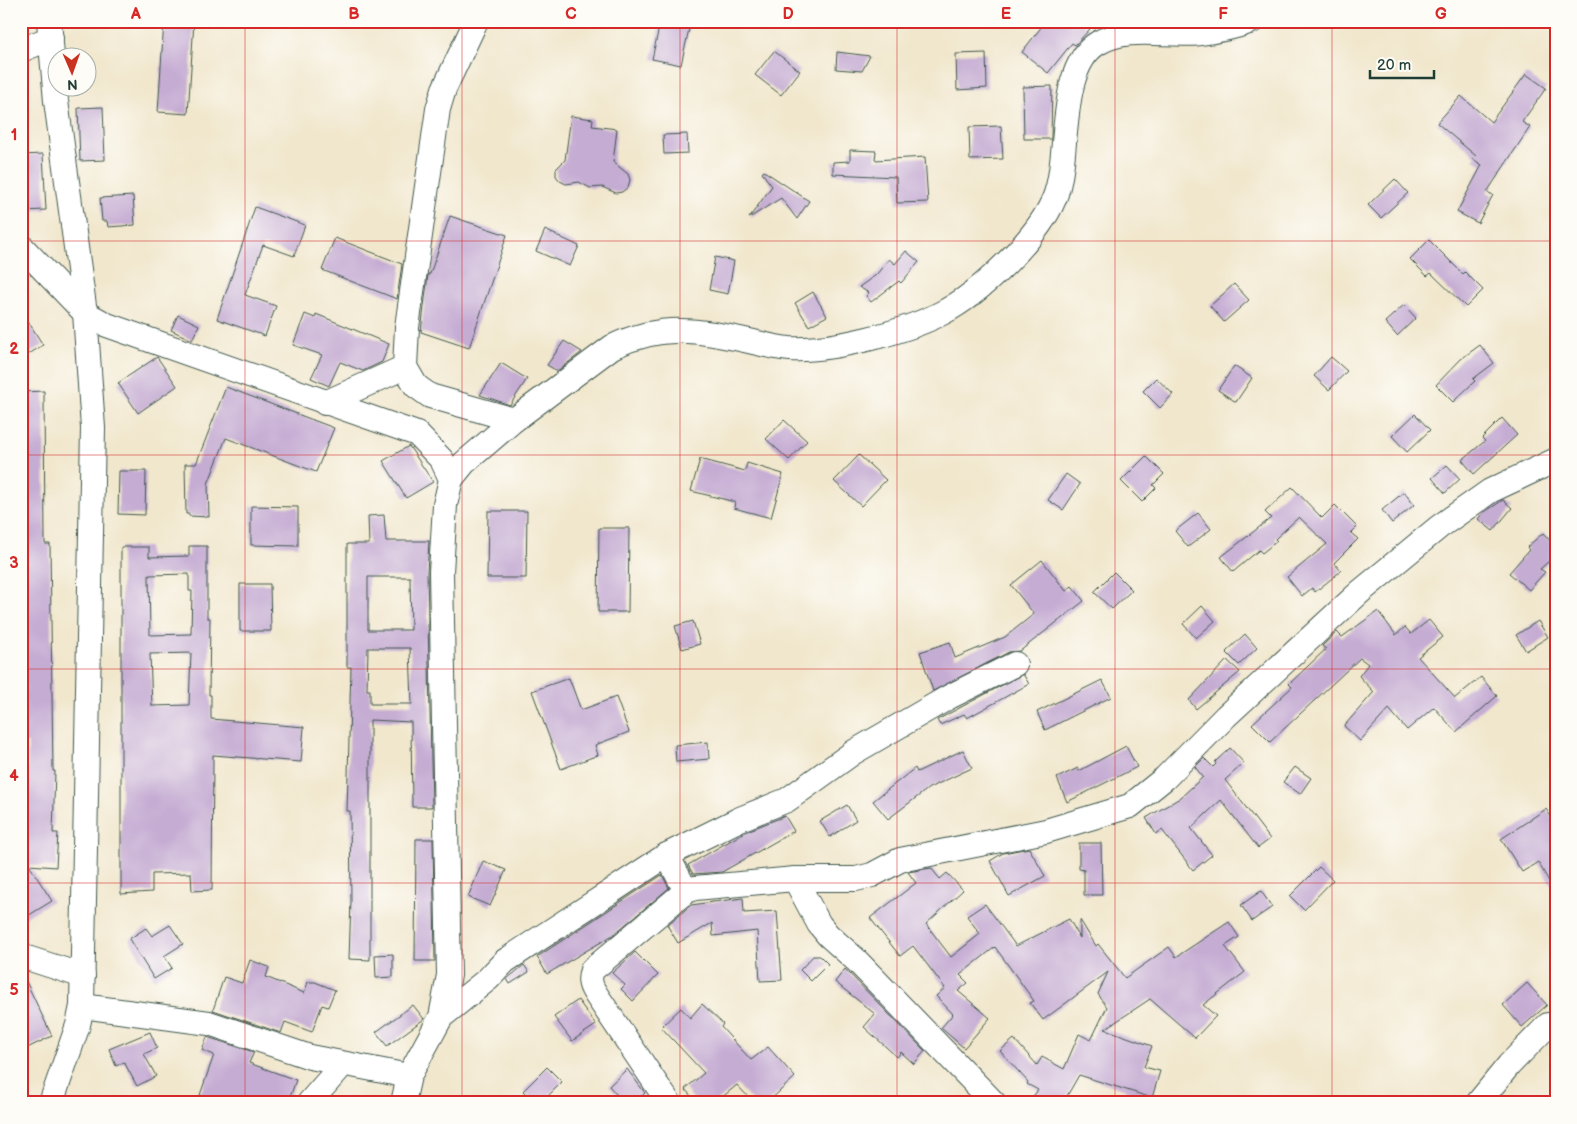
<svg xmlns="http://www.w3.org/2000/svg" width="1577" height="1124" font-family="'Balsamiq Sans',sans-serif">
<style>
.building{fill:#c5acd3;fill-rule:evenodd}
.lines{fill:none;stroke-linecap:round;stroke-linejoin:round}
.street-casing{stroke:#3e564b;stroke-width:26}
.street{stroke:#fff;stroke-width:24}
.grid{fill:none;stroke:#d62828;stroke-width:1;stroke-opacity:0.55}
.neatline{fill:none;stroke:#d62828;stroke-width:2}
.grid-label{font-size:16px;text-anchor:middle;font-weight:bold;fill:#d62828}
</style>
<rect width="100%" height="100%" fill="#fdfcf7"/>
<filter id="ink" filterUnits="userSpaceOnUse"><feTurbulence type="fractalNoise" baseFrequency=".02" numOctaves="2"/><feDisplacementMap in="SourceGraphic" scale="10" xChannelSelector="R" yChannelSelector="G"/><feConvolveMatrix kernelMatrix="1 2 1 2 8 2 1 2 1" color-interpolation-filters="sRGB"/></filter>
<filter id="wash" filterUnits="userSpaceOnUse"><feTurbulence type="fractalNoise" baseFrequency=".0096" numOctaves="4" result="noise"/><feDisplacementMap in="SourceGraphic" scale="20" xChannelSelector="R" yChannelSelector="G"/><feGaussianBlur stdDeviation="1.12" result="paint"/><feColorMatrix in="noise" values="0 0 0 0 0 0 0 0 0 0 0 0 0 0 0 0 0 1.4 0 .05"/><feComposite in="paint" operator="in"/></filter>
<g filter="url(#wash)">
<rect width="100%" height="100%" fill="#f1e7cd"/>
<g id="blocks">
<g class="building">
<polygon points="164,21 194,21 188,114 158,112"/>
<polygon points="1046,21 1079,21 1090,29 1075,45 1072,43 1048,73 1022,52"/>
<polygon points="660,23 689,29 681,65 652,59"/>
<polygon points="774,51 800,71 781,95 755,75"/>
<polygon points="837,52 870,56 862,71 836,69"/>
<polygon points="986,53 987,88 957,90 956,54"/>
<polygon points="1526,74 1546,88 1522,122 1530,127 1487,192 1493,195 1478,223 1457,212 1482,165 1473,159 1476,156 1437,123 1461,96 1491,122"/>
<polygon points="1052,86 1051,139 1024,139 1023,87"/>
<polygon points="103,107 105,160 80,161 78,108"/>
<polygon points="571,116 593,119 592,126 617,129 613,162 628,174 630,180 628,187 622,192 616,193 602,187 590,188 579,182 566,184 560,181 556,176 556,169 565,160"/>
<polygon points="1001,126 1003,159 970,160 969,127"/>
<polygon points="687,134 688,153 664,154 663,135"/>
<polygon points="850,150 876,151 875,160 925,157 928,202 897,203 896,177 833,174 833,162 850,161"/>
<polygon points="43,154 46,210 21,211 21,155"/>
<polygon points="764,171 809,201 797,219 781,198 749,218 772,186 762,173"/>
<polygon points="1395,179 1408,193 1381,218 1368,205"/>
<polygon points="133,196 135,225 108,227 107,221 102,221 100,198"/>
<polygon points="255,207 305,225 294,256 263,245 245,295 276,306 265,336 217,319"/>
<polygon points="450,216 507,235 469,348 421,332 428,274 430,274"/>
<polygon points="545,230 579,246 570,266 536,251"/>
<polygon points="335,238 402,264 397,299 322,270"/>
<polygon points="1429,240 1463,274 1465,272 1483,290 1466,307 1431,273 1427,276 1410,259"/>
<polygon points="906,251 919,262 901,283 899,281 871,302 866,296 869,293 859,287 876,275 889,259 895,264"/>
<polygon points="715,257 734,261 728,294 709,290"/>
<polygon points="1234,284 1249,300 1224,322 1210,306"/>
<polygon points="813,292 827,316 809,326 795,303"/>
<polygon points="1404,305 1416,318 1397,336 1385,322"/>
<polygon points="21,310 43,345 21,359"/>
<polygon points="305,314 315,318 316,314 389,344 382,362 363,371 340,362 329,386 311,378 322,355 293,345"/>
<polygon points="178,315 199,325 192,340 171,330"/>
<polygon points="564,341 582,352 557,371 547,365"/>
<polygon points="1480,345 1494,363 1473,379 1475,381 1453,402 1436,385 1461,359"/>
<polygon points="157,357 177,386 138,413 118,383"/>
<polygon points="1331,357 1347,371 1329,390 1314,376"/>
<polygon points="501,363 527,379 510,405 480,395"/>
<polygon points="1234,366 1252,378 1236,402 1218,390"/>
<polygon points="1156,378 1173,394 1160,408 1143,391"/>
<polygon points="226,387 334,428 316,472 226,438 208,484 209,517 189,516 189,514 186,514 185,464 196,464"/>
<polygon points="44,391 45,544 50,544 53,771 55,771 53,833 58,833 56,867 29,865 52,901 21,920 21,832 26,834 28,743 24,743 22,392"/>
<polygon points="1415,414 1430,430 1407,452 1392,436"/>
<polygon points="1502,418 1517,435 1474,474 1462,460 1485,441 1482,438"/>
<polygon points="784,420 807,441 789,460 766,439"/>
<polygon points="409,446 433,482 406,498 383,461"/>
<polygon points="859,455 886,480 861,506 834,481"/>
<polygon points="1146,456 1164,474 1153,485 1156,488 1142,502 1121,481"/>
<polygon points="700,459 745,471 747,463 783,474 771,518 734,508 735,502 691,491"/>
<polygon points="1447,465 1460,479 1445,493 1432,478"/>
<polygon points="119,471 146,471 145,515 118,514"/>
<polygon points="1066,474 1080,484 1063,510 1048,500"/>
<polygon points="1292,487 1322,518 1335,505 1357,527 1351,533 1358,539 1334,563 1341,571 1315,592 1312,588 1302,596 1287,577 1327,544 1299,517 1275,539 1277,541 1262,553 1259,550 1233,572 1221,557 1271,518 1265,512"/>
<polygon points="1404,492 1414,505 1392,523 1382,510"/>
<polygon points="1503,500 1512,508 1493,531 1478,519 1483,513"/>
<polygon points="251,506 298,507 298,546 251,545"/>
<polygon points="488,511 527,511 526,578 487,578"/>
<polygon points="1198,513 1211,529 1188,547 1175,531"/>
<path d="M384,515L386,541H429L427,572L432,807H412L411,722L370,720V960L349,959L351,900L350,811H347L351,667H347V544H369L368,516ZM368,577H410L411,630H368ZM368,648H410L412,704H370V690H367Z"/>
<polygon points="599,528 629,528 628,612 598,612"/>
<polygon points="1543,533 1556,547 1556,555 1540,569 1545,572 1529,590 1509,573 1529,550 1527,547"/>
<path d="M189,546H207V618H210L209,695H211V719L304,727L301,762L213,755L212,890L192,891L191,873L152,874V892L121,894V547H149V557L189,556ZM189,574V591H192L191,634L150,635L149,575ZM191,653L189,705L152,706L150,654Z"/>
<polygon points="1042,560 1066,591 1072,586 1084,601 1020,651 1009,652 933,691 920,652 950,642 955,658 1005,637 1034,614 1011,585"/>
<polygon points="1114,572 1132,590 1112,609 1094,592"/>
<polygon points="240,584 270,584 271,631 240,631"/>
<polygon points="1202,606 1215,621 1196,638 1183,624"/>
<polygon points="1378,611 1396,635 1405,627 1411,634 1429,620 1443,637 1418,657 1455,698 1481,677 1497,696 1456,732 1434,707 1407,730 1389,709 1360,741 1344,726 1374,692 1359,676 1368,664 1360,658 1270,742 1252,724 1292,687 1289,684 1326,649 1322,646 1337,632 1342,637"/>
<polygon points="693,621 700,644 682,649 675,626"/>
<polygon points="1538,621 1548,637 1526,651 1516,635"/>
<polygon points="1245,634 1257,648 1239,665 1226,652"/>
<polygon points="1227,660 1240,672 1196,709 1189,700"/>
<polygon points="1023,674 1029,684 967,718 964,714 940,725 937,720"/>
<polygon points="569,678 581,710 616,697 629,732 595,745 598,755 561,769 532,691"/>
<polygon points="1102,680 1111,697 1045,730 1037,712"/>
<polygon points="708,742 709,759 676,762 675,745"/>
<polygon points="1126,746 1137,767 1067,802 1057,778 1078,768 1079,771"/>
<polygon points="1230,748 1244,763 1225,780 1270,839 1258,848 1221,800 1191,828 1212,855 1193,870 1162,830 1156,834 1146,818 1180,798 1203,777 1195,767 1204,758 1213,767 1216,764 1215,762"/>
<polygon points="963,750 972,768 929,788 888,819 873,801 915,768 917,772"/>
<polygon points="1295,767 1311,778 1300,794 1283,782"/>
<polygon points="847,805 856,820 830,837 820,821"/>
<polygon points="1546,809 1556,824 1556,894 1538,862 1522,872 1501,839"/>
<polygon points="785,816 794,831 722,872 693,874 688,865 747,831"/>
<polygon points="416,839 433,839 435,961 415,961"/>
<polygon points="1079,843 1101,843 1102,895 1084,895 1084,870 1079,869"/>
<polygon points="1029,848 1045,876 1009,896 990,861 1003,853"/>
<polygon points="483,861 506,870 490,906 468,897"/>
<polygon points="1319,867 1333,880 1304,910 1290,896"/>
<polygon points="931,868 940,879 947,873 963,890 926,924 951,957 980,934 967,916 985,904 1016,946 1069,919 1080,938 1080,920 1096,946 1098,944 1125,978 1169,947 1176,957 1229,922 1239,937 1225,946 1245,972 1203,1005 1216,1016 1195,1038 1150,999 1105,1029 1152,1046 1144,1067 1160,1071 1152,1098 1079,1075 1063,1103 1028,1103 1038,1090 1027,1084 1028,1082 1000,1051 1014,1039 1037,1065 1042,1057 1064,1069 1079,1034 1091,1040 1107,1007 1098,994 1108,972 1043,1020 1030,1003 1034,1001 995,947 960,975 968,983 958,991 990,1018 964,1048 941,1028 953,1014 936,996 945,988 913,946 900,956 870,918 916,883 908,872"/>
<polygon points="662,875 669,888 613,935 547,974 537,957"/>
<polygon points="1261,891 1272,907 1252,921 1241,905"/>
<polygon points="743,898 744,913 777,911 782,980 760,981 757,931 713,936 712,923 678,943 667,925 691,905"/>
<polygon points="170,925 183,944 164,956 172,968 154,979 129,939 146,928 152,936"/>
<polygon points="635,952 658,975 633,1001 621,989 625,985 612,973"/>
<polygon points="393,954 393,977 376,978 375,955"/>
<polygon points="813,956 820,956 828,964 811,981 800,970"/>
<polygon points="250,960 269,967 266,977 304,993 308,982 315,982 335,990 328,1007 322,1005 312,1032 285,1022 281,1033 213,1010 224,977 242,983"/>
<polygon points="524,965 529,972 510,984 507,979"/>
<polygon points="845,969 925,1051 914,1064 901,1052 897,1057 864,1027 875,1014 835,982"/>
<polygon points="21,971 52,1036 21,1051"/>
<polygon points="1527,983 1547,1005 1522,1027 1503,1005"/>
<polygon points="578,1000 596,1025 572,1041 554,1017"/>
<polygon points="702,1004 723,1024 721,1027 751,1060 768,1047 795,1077 767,1103 754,1103 737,1085 715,1103 697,1103 685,1089 704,1073 661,1027 681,1008 690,1018"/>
<polygon points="413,1005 424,1019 387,1046 376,1032"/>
<polygon points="150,1032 157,1048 144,1054 156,1076 137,1086 124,1062 116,1066 109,1049"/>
<polygon points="207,1037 254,1052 249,1063 296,1080 288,1103 202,1103 205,1097 200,1095 214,1055 202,1050"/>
<polygon points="547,1067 562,1082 541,1103 535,1103 523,1091"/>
<polygon points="627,1069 645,1093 634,1103 624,1103 609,1086"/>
</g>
</g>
</g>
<g filter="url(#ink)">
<use href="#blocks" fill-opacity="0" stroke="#3e564b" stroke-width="1"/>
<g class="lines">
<defs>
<g id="street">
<polyline points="49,21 56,101 85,313 93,428 82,1006 78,1025 51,1103"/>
<polyline points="21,50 51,38"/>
<polyline points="21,246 85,313 107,325 417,434 442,460 451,479 445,505 441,572 449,975 441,1017 409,1076 403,1103"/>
<polyline points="405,367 407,327 438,109 444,89 476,21"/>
<path d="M325,403L405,367L416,386L430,396L514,420L612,347C662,323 697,330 749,341C762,344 776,348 790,349C832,351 905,332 942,313C979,294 1038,238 1054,199C1071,160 1056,68 1098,43C1128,25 1167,37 1200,33C1218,31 1235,27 1252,21"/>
<polyline points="451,479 464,463 514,420"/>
<polyline points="667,855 686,891 695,888 795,879 819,924 828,935 856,960 994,1103"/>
<polyline points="795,879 856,879 872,875 900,860 1046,831 1130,806 1165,778 1226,716 1360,592 1439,527 1490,491 1556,460"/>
<polyline points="21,956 83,976"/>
<polyline points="82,1006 209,1023 310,1057 409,1076"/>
<polyline points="441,1017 488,979 505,961 667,855 740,819 787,800 854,752 949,697 1015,664"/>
<polyline points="309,1103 343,1064"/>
<path d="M669,1103L597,996C591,987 588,981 592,970L686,891"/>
<polyline points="1478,1103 1509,1065 1548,1025"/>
</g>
</defs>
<use href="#street" class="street-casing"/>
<use href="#street" class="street"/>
</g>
</g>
<path class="grid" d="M245,21V1103M462,21V1103M680,21V1103M897,21V1103M1115,21V1103M1332,21V1103M21,241H1556M21,455H1556M21,669H1556M21,883H1556"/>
<rect width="1577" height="1124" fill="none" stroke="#fdfcf7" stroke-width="55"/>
<g transform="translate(72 72) rotate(178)"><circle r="24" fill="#fdfcf7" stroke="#a4b0a9"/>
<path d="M0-4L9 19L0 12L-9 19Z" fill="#c8321e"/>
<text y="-8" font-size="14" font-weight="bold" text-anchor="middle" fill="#1f3d34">N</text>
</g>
<path d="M1370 70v8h64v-8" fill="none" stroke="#1f3d34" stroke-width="2.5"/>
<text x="1377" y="70" font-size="15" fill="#1f3d34" stroke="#fdfcf7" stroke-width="4" paint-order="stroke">20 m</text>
<rect x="28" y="28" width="1522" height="1068" class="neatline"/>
<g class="grid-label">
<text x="136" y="19">A</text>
<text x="354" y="19">B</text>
<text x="571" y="19">C</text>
<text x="788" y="19">D</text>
<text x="1006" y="19">E</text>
<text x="1223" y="19">F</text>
<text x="1441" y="19">G</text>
<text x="14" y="140">1</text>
<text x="14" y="354">2</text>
<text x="14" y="568">3</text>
<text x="14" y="781">4</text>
<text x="14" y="995">5</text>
</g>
</svg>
